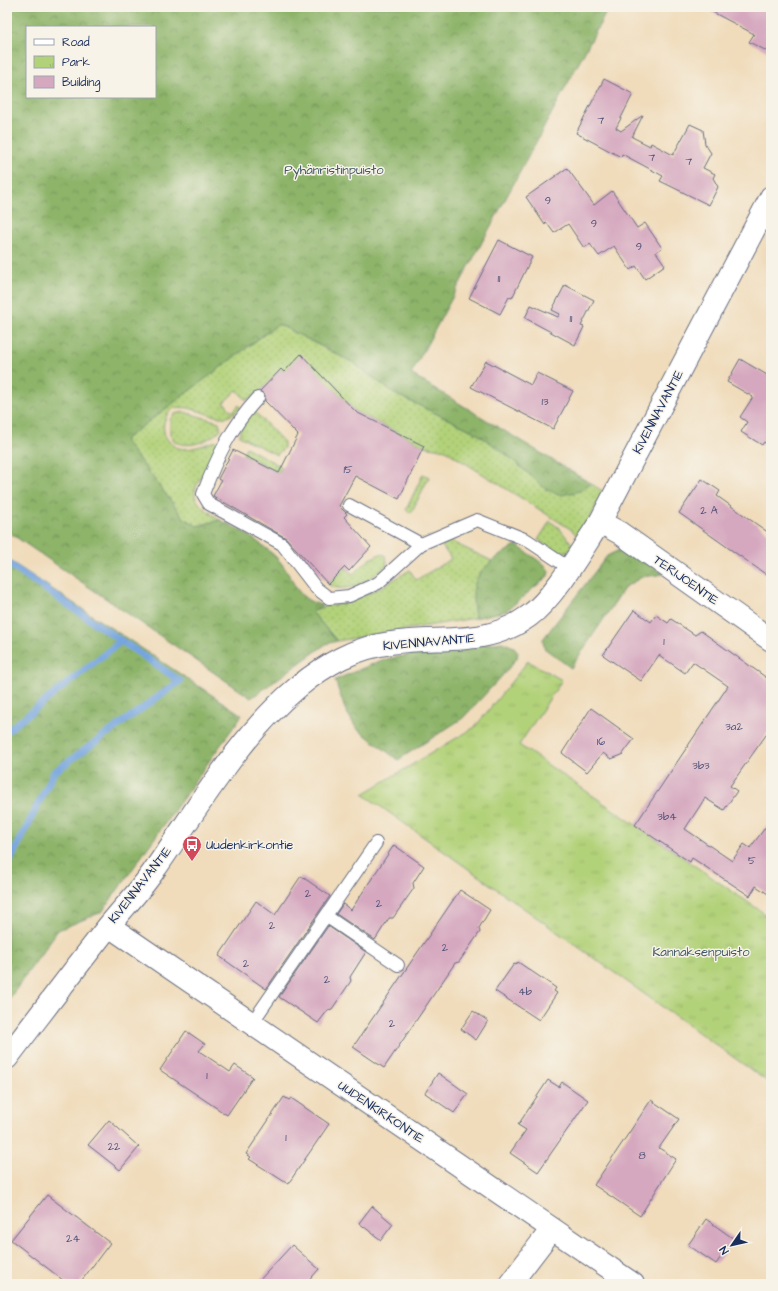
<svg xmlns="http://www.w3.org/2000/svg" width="778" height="1291" font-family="'Architects Daughter',sans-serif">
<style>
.grass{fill:url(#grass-dots);stroke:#66806c}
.forest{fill:url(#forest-crowns);stroke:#547264;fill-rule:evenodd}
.park{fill:url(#park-tufts);stroke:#66806c}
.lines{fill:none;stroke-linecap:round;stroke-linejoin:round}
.stream{stroke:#76a5df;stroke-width:7}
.building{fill:#d5a8bf}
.service-casing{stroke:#666c7f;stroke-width:14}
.minor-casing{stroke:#666c7f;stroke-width:24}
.tertiary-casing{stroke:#666c7f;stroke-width:24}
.service{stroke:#fff;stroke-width:12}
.minor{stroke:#fff;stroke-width:22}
.tertiary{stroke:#fff;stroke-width:22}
.labels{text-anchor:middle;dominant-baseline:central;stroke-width:3;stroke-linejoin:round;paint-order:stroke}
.number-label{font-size:11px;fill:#4a4d76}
.park-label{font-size:13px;fill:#415865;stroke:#f7f3e8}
.street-label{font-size:13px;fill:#1b2f5e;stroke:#f7f3e8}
.poi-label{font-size:13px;fill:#1b2f5e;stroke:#f7f3e8;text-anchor:start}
</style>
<defs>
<pattern id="grass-dots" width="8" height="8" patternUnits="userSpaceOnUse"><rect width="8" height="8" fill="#b2d279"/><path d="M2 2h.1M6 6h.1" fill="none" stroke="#98b56b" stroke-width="1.8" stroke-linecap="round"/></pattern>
<pattern id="forest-crowns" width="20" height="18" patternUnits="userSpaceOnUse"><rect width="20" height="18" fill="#8db469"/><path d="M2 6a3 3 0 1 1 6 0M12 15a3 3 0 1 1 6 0" fill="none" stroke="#72935a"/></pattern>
<pattern id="park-tufts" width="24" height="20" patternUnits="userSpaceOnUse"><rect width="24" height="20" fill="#b2d279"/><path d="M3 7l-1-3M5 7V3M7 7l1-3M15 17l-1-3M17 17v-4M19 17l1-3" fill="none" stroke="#98b56b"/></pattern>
</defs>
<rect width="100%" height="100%" fill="#f7f3e8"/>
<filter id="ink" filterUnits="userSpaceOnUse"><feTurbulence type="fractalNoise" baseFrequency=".025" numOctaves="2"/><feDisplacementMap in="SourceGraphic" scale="8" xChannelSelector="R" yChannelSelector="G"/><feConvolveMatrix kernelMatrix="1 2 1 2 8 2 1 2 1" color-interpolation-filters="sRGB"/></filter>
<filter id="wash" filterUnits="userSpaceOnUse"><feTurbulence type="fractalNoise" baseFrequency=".012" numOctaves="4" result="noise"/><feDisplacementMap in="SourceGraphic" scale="16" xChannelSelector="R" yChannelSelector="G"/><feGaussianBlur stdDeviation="0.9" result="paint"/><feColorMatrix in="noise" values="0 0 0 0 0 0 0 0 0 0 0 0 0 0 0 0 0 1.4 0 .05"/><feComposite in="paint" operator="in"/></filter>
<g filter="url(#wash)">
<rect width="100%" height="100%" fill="#f0dcbb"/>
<g class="grass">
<path d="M278,324L352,362L395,394L473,431L501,450L522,467L580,491L590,483L604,492L579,538L572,530L454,456L446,450L424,446L356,412L301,355L284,372L281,369L258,394L246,400L237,390L224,402L232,412L239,405L241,407C236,411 232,416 226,417C208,420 171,390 164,423C163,428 164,436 168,440C180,457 201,445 216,441L219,443C221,462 184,485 198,502C204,509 213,515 220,520L197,526L184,518L124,440Z"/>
<polygon points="253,410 284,442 284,448 277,455 239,436 241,425"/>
<path d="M184,412L219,422L221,429C210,441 190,449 175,442L170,435V419L175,414Z"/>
<polygon points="246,447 282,467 279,473 243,454"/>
<polygon points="423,474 429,477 411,513 406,510"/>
<polygon points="550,521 559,528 573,545 568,552 554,551 538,540"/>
<path d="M450,541L492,561C473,584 471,587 475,618L337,641L312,612C328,602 334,608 348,602C370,594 390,582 410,570L416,580L451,559L442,546Z"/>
<path d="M380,554L385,555L387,561L386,566C372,578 346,597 328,584L345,567L353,574L370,559Z"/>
</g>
<g class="forest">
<path d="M7,7H609L411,374L590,483L580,491L562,495L547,490L501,450L473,431L395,394L352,362L278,324L124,440L184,518L197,526L220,520C243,531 259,541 277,558C294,576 294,600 322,605L312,612L337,641L326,644L251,698L7,531ZM27,27H155V97H27Z"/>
<path d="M516,545L545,565L549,571L548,576L506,611L475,618C474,607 471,594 475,583C480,567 502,554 516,545Z"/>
<polygon points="619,550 630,551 664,574 642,577 625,587 571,668 544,648 543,639 607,556"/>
<polygon points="7,559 242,715 102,912 58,930 7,1002"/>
<polygon points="502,642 514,647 518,652 517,658 502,676 463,718 398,760 356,728 345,709 335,680 382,660 443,649"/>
</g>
<polygon class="park" points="528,661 562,680 519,745 771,918 771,1084 363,794 475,727"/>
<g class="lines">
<g class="stream">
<polyline points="7,563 180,681 54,772 7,867"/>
<polyline points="7,731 121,641"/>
</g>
</g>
<g id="blocks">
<g class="building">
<polygon points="703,7 771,7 771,53 749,42 754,34"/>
<polygon points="604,79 633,94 616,128 621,131 643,115 632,137 650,146 651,143 673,155 690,124 703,130 705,144 711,153 703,168 715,174 713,178 718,187 709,205 660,181 663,176 622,154 621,157 576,133"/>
<polygon points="567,168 594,205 612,191 637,228 645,223 662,248 656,252 665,265 645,279 636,266 630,270 614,246 599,256 590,244 584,248 568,224 554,233 546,222 545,225 526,197"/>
<polygon points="499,240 532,257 512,298 509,297 500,314 469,298"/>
<polygon points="565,285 594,300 581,326 584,327 575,345 525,318 531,305 558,317 560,314 552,310"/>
<polygon points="301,354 356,412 424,446 399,499 355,476 339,506 347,514 344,517 371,547 349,571 345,567 328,584 286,538 213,496 221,481 218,479 233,450 279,473 298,435 265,401 265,395 260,391 281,369 284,372"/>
<polygon points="740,359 767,375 771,369 771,446 764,442 762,445 741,432 747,422 740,417 753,397 727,382"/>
<polygon points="486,361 531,385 537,373 573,391 553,429 471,387"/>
<polygon points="702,479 720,491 717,496 769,533 771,531 771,578 679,513"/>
<polygon points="634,610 651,622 656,615 668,623 671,619 695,635 701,631 771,681 771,728 730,786 737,791 724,810 705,798 685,829 732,861 744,844 750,848 771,820 771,896 756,886 750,896 692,858 690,862 635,825 728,686 693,662 685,673 659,655 641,681 603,655"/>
<polygon points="591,708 634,739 622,755 611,759 603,753 587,772 562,753"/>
<polygon points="394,845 424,866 413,883 414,888 393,918 389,918 375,940 336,914 343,904 351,910"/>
<polygon points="301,876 330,896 266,989 219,956 256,901 275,915"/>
<polygon points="460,890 490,910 479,928 480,932 459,962 455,963 384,1068 353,1047"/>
<polygon points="328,926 366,952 350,977 351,981 332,1009 328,1010 318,1023 279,997"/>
<polygon points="518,962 556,988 554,991 557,993 539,1020 495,991 514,964 516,965"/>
<polygon points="473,1011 488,1021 476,1040 461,1029"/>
<polygon points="186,1031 205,1044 199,1051 230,1072 235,1065 253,1077 227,1115 160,1070"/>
<polygon points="438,1073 468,1094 454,1113 425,1093"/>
<polygon points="548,1080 559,1087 562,1082 588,1100 538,1172 510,1153 526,1130 518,1125"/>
<polygon points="284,1097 289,1100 291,1098 329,1124 288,1184 249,1159 251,1157 246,1154"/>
<polygon points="651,1100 679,1119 659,1148 676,1159 640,1216 594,1185"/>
<polygon points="109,1120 139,1147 120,1170 88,1145"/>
<polygon points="47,1195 110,1243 79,1284 68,1284 11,1240"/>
<polygon points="372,1206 393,1224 381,1240 359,1223"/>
<polygon points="706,1219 734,1239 716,1264 688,1245"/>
<polygon points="292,1245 319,1269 306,1284 256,1284"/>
</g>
</g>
</g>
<g filter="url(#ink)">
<use href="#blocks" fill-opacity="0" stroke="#666c7f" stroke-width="1"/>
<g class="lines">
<defs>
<g id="service">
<path d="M258,398C231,427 217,457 203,494L209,504L282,544L316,588L329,598L349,596L378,583L421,544"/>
<polyline points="349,505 421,544 477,520 527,540 569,568"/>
<polyline points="326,916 398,965"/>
<polyline points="252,1023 376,843"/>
</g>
<g id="minor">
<polyline points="600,522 620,533 771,640"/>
<polyline points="109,926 633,1284"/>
<polyline points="510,1284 552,1229"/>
</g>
<path id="tertiary" d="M7,1058C40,1015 73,971 107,928C123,908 141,890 155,869C198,808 240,735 298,687C326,664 354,648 391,643C440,635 485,648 529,616C555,597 582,549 600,522L771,197"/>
</defs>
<use href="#service" class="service-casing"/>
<use href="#minor" class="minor-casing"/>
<use href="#tertiary" class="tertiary-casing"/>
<use href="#service" class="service"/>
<use href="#minor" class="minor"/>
<use href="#tertiary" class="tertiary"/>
</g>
</g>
<defs>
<symbol id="bus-pin" viewBox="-11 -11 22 30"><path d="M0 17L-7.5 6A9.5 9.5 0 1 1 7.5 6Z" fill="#d1495b" stroke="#f7f3e8"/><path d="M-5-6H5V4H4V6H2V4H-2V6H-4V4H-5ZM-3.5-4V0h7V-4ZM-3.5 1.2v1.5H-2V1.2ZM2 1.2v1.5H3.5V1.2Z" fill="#fff"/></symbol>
</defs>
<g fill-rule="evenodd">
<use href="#bus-pin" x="181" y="834" width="22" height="30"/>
</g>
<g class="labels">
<g class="number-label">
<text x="601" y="120">7</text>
<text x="652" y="157">7</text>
<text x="689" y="161">7</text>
<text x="548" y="200">9</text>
<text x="594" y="223">9</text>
<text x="639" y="246">9</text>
<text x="499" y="278">11</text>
<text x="571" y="318">11</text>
<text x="545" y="401">13</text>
<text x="348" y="469">15</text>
<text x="709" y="510">2 A</text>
<text x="664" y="641">1</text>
<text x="734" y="726">3a2</text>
<text x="601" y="741">16</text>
<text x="701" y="765">3b3</text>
<text x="667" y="816">3b4</text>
<text x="752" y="860">5</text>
<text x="308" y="893">2</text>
<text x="379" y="903">2</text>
<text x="272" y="925">2</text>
<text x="445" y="947">2</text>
<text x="246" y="963">2</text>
<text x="327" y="979">2</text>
<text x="525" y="991">4b</text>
<text x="392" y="1023">2</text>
<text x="207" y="1075">1</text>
<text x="286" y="1137">1</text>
<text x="114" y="1146">22</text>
<text x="642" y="1155">8</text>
<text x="73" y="1238">24</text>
</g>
<g class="park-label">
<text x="334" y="170">Pyhänristinpuisto</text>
<text x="701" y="952">Kannaksenpuisto</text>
</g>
<g class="street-label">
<text transform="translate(658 412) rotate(-62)">KIVENNAVANTIE</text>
<text transform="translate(686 580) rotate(35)">TERIJOENTIE</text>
<text transform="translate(429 642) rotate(-5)">KIVENNAVANTIE</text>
<text transform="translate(140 885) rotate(-52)">KIVENNAVANTIE</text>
<text transform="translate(381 1112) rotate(34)">UUDENKIRKONTIE</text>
</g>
<g class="poi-label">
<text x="206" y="845">Uudenkirkontie</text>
</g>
</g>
<rect width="778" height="1291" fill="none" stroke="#f7f3e8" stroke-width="24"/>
<rect x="26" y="26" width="130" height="72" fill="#f7f3e8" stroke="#9fa5b1"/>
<rect x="34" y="39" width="20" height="6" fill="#ffffff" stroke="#9fa5b1"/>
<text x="62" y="46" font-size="12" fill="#1b2f5e">Road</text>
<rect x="34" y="56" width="20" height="12" fill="url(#park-tufts)" stroke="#9fa5b1"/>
<text x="62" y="66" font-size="12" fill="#1b2f5e">Park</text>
<rect x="34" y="76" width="20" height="12" fill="#d5a8bf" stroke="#9fa5b1"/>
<text x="62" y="86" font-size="12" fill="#1b2f5e">Building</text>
<g transform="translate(732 1245) rotate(236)" stroke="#f7f3e8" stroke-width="3" paint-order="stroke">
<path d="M0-3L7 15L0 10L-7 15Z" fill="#1b2f5e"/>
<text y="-6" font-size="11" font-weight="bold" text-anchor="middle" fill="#1b2f5e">N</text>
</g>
</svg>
